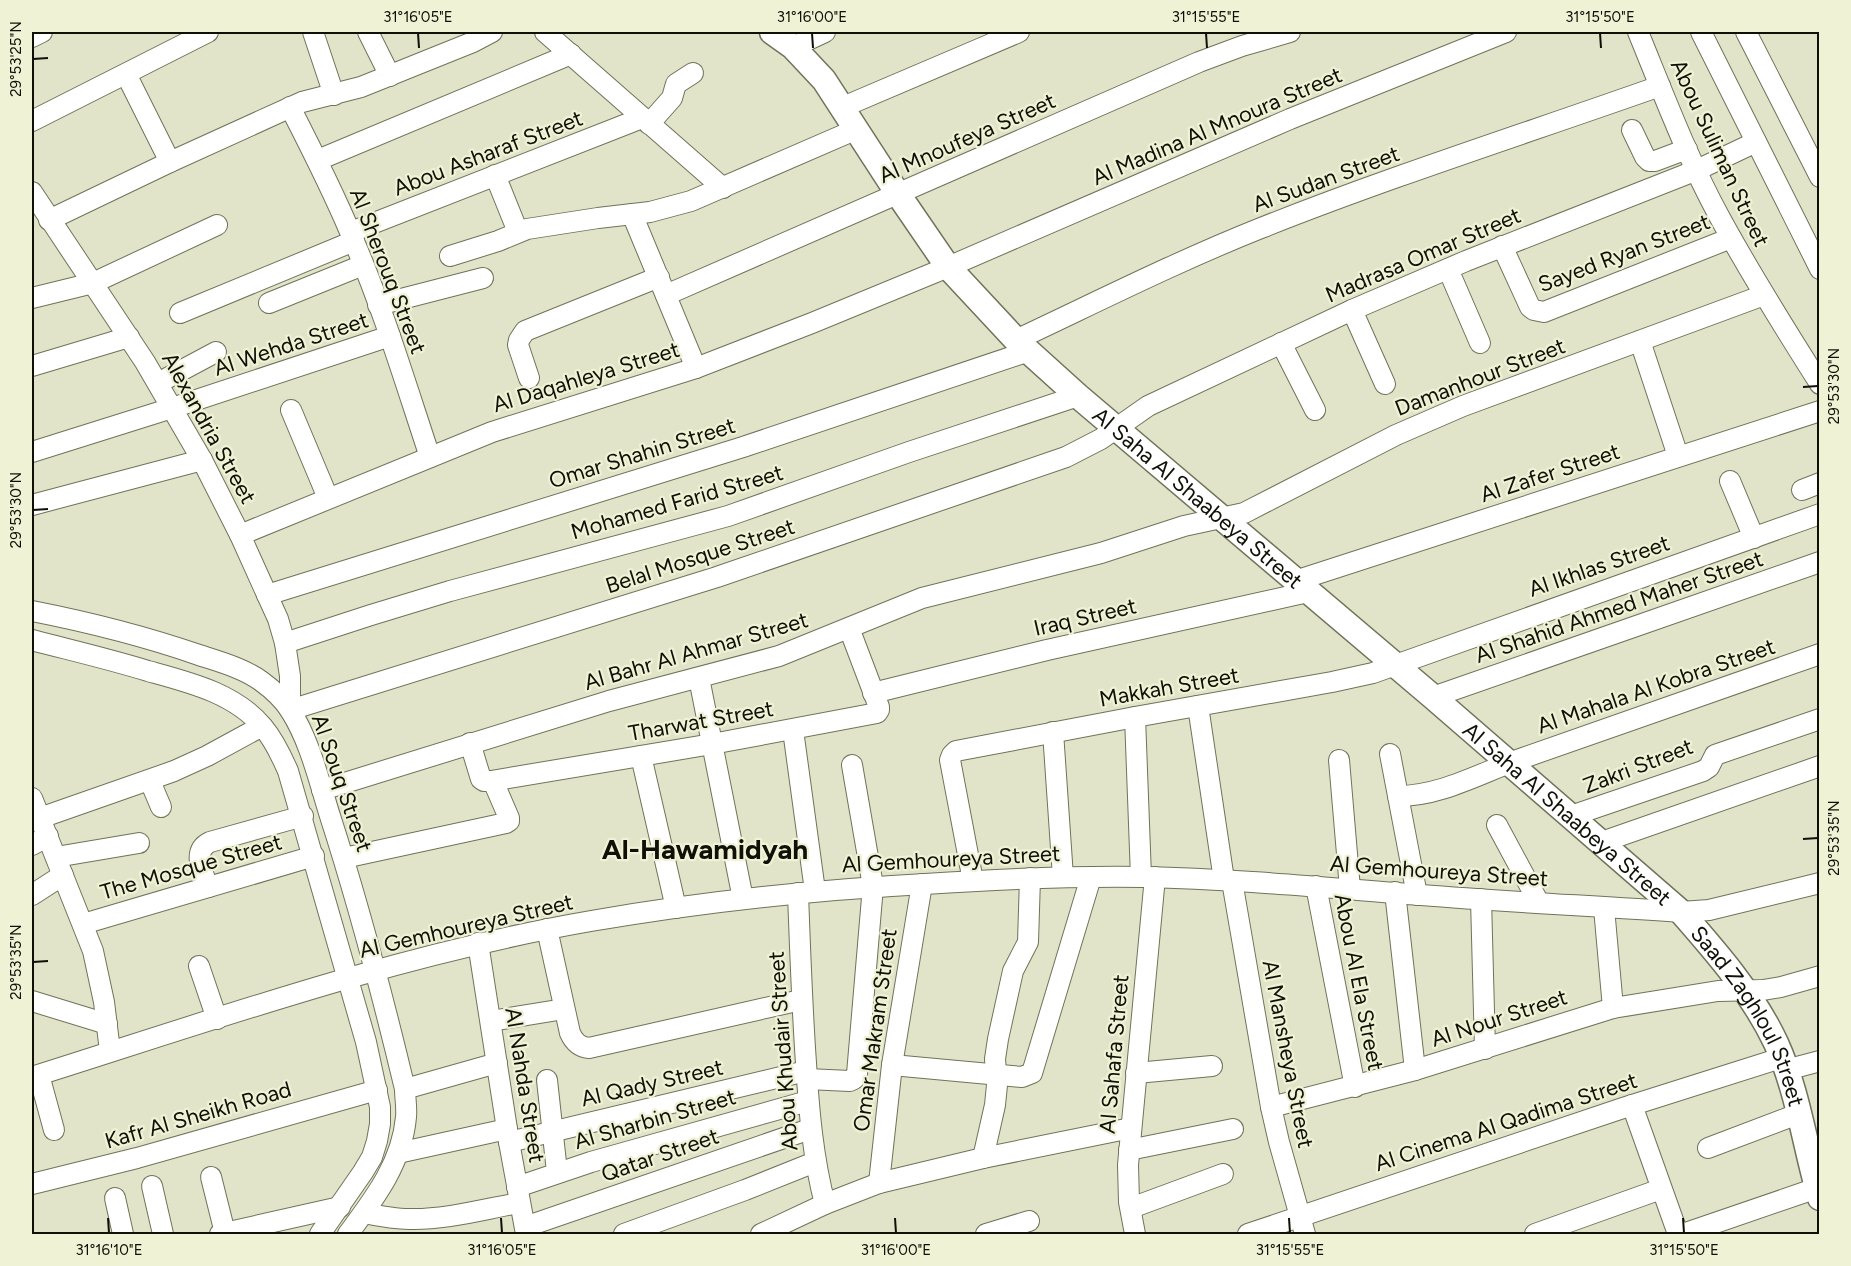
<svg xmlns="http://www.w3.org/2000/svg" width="1851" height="1266" font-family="Figtree,sans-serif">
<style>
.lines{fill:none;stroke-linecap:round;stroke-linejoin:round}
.minor-casing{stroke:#707359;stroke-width:22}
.major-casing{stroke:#707359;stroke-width:27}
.minor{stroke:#fff;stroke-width:20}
.major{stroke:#fff;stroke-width:24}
.ticks{fill:none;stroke:#0f1006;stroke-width:2}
.labels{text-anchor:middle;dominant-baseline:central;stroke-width:4.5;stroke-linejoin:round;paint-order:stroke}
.street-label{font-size:22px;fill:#0f1006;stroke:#eff2d5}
.district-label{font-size:28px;font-weight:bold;fill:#0f1006;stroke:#eff2d5}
.neatline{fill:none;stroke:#0f1006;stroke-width:2}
.ticks-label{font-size:15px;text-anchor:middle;fill:#0f1006}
</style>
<rect width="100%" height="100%" fill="#e1e4c8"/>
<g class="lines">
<defs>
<g id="minor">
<polyline points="313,32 334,95"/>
<polyline points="368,32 390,76"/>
<polyline points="545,32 723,188"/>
<path d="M1638,32C1663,93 1687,157 1719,216C1750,273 1785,329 1820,384"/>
<polyline points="1701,32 1820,269"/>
<polyline points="1746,32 1820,177"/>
<polyline points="32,37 42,32"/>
<polyline points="793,47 825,32"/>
<polyline points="126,74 170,162"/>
<path d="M290,107C311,148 332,189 350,232C382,305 405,382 430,457"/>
<polyline points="843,107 1019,32"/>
<polyline points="32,121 208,32"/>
<polyline points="649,124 672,98 676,84 693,73"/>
<polyline points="1632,130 1645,157 1649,161 1655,161 1687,149"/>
<polyline points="318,160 571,54"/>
<polyline points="495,175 518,232"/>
<polyline points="32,192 145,362 202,460 240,535 278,619 285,643 290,676 290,710 717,577 1066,457 1101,439 1148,406 1352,310 1466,261 1697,170 1756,142"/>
<polyline points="632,214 696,368"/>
<polyline points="49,220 170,162 302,102 361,87 473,42 492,32"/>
<polyline points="351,232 642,118"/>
<polyline points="1502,246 1530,307 1534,310 1544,312 1731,238"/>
<polyline points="450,256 498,241 527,229 598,218 650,212 691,201 857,129"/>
<polyline points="1448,269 1480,343"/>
<polyline points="666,295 1199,62 1242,46 1290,32"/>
<polyline points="32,298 93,283 217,225"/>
<polyline points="269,303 363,265"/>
<polyline points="378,305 483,278"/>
<polyline points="1352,310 1385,384"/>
<polyline points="180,313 354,241"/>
<path d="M1016,340C1097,302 1178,261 1261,228C1392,176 1527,133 1660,86"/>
<polyline points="1640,341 1678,456"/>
<polyline points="1281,343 1315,410"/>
<polyline points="32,366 129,337"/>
<polyline points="529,378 518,345 519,340 525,331 659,277"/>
<polyline points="158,383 216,352"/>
<polyline points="291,410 328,498"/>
<polyline points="32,452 172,408 390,336"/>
<polyline points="1730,481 1754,538"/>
<polyline points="1802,490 1820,483"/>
<polyline points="32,505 202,460"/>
<polyline points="240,535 492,432 696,368 812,323 948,267 1290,119 1506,32"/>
<polyline points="1295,581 1820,411"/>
<polyline points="267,595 743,447 1029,351"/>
<path d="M32,611C88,622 144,636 199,655C220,662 243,668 261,681C272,689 283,699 290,710C310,741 319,781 330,816C359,906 383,997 405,1089C405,1098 407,1108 406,1117C402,1163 374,1199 348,1234"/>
<path d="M32,640C70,650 109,659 148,671C188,682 235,693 263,727C274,740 281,755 288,771L366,1042L380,1107V1124L377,1141L372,1157L363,1172L320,1234"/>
<polyline points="285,643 371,615 450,591 728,516 909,452 1078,396"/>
<polyline points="699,678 743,899"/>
<polyline points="873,693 1047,650 1308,592"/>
<polyline points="1433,697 1820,562"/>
<polyline points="1198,706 1224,880"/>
<polyline points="1135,717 1141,877"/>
<polyline points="793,730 815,891"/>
<polyline points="1053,732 1063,877"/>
<polyline points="470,743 481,779 484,781 491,781 712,744 877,713 879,710 879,707 849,628"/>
<polyline points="1390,754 1417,895"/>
<polyline points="641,756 676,908"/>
<polyline points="1339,760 1350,889"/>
<polyline points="150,781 161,807"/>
<polyline points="322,790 609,701 779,656 922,598 1101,553 1184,526 1244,513 1396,435 1463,406 1764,295"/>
<path d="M1398,796C1442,796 1482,772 1523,758C1622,723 1721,689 1820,654"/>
<polyline points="32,798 93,951 104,1002 110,1051"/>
<polyline points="1571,816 1703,771 1709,767 1715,755 1820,719"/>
<polyline points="40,818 174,771 207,756 262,726"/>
<polyline points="1497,825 1539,903"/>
<polyline points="1602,842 1820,766"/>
<polyline points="32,845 48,836"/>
<polyline points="56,857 139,843"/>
<polyline points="344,858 506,823 509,821 509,818 493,781"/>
<polyline points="973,881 950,760 952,755 956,751 1135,717 1332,682 1373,673 1820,514"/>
<polyline points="1232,881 1271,1107 1279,1142 1305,1234"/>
<polyline points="1316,886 1355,1087"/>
<path d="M208,887C203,872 191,851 210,842L303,816"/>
<polyline points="1395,892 1415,1070"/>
<path d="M798,893C800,950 802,1006 806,1063C809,1111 813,1158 825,1204"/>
<polyline points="32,895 63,875"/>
<polyline points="1481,899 1485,1049"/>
<polyline points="1604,908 1613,1008"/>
<polyline points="83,924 314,856"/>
<path d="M547,929L570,1033C574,1042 579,1047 589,1048L801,1000"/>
<polyline points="478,943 509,1142 526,1234"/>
<polyline points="199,966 217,1019"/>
<polyline points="32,1001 107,1024"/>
<polyline points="491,1021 564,1009"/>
<polyline points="892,1065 1022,1077 1032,1073 1091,877"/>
<polyline points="1786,1070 1820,1061"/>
<polyline points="1136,1073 1212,1066"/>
<polyline points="39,1075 54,1130"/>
<path d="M32,1077C216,1019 400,954 591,921C701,902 813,890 925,884C998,879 1071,876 1144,877C1236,879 1329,888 1421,895C1508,902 1595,906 1681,912L1709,910L1820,883"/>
<polyline points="807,1079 850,1081 854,1079 857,1074 873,886 852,765"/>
<polyline points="547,1080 557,1172"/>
<polyline points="405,1089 497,1063"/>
<polyline points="1632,1105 1678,1234"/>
<polyline points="1271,1107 1415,1070 1613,1008 1718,991 1763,990 1781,987 1820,976"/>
<polyline points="509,1142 806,1071"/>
<polyline points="1708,1148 1798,1114"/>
<polyline points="1129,1150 1233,1129"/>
<polyline points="398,1153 507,1129"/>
<polyline points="983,1158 995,1105 997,1085 995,1059 998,1039 1013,971 1028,942 1030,878"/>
<polyline points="211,1177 225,1233"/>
<polyline points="879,1183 892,1065 922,884"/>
<polyline points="32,1184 137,1158 377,1090"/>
<polyline points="152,1186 163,1234"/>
<polyline points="517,1187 591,1162 808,1101"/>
<polyline points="115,1198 123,1234"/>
<polyline points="1131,1208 1223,1174"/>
<path d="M364,1213C379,1216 394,1219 409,1219C446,1220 484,1209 519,1203"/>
<polyline points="525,1227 810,1129"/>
<polyline points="220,1234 340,1207"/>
<polyline points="624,1234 745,1190 815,1162"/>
<polyline points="761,1234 825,1204 879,1183 983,1158 1131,1128"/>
<polyline points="986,1234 1029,1221"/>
<polyline points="1135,1234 1129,1202 1128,1165 1155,877"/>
<polyline points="1248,1234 1623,1108 1781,1058"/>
<polyline points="1535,1234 1661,1189"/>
<polyline points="1683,1234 1817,1188"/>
</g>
<g id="major">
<path id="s1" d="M772,32L793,47L824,80L898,194L948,267L1016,340L1078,396L1433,697L1681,912C1716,952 1753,994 1776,1043C1798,1091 1805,1147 1820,1198"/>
</g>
</defs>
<use href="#minor" class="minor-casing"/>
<use href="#major" class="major-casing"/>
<use href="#minor" class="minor"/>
<use href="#major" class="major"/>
</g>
<path class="ticks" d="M418,33L419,48M812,33L813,48M1206,33L1207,48M1600,33L1601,48M33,59L48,58M1803,387L1818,386M33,510L48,509M1803,839L1818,838M33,962L48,961M108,1218L109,1233M501,1218L502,1233M895,1218L896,1233M1289,1218L1290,1233M1683,1218L1684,1233"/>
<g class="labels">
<g class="street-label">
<text transform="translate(1217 126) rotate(-23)">Al Madina Al Mnoura Street</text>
<text transform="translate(967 138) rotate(-24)">Al Mnoufeya Street</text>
<text transform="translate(488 153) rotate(-21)">Abou Asharaf Street</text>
<text transform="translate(1720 153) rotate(65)">Abou Suliman Street</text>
<text transform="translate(1326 179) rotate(-20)">Al Sudan Street</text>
<text transform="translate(1624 253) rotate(-21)">Sayed Ryan Street</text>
<text transform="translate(1423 255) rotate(-23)">Madrasa Omar Street</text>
<text transform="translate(388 271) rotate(69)">Al Sherouq Street</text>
<text transform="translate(291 344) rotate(-18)">Al Wehda Street</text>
<text transform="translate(586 377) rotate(-17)">Al Daqahleya Street</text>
<text transform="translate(1480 377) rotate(-21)">Damanhour Street</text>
<text transform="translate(209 428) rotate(61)">Alexandria Street</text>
<text transform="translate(642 453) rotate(-17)">Omar Shahin Street</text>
<text transform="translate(1550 473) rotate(-18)">Al Zafer Street</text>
<text stroke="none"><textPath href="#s1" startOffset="636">Al Saha Al Shaabeya Street</textPath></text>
<text transform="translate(677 502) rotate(-16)">Mohamed Farid Street</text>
<text transform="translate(700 556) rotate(-18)">Belal Mosque Street</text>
<text transform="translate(1599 566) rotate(-19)">Al Ikhlas Street</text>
<text transform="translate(1619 607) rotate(-19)">Al Shahid Ahmed Maher Street</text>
<text transform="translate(1085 617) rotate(-13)">Iraq Street</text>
<text transform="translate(696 651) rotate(-16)">Al Bahr Al Ahmar Street</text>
<text transform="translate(1656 686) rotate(-19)">Al Mahala Al Kobra Street</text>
<text transform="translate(1169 687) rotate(-10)">Makkah Street</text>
<text transform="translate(701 721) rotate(-10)">Tharwat Street</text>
<text transform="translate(1638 766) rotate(-21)">Zakri Street</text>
<text transform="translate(342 783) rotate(71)">Al Souq Street</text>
<text stroke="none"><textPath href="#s1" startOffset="1122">Al Saha Al Shaabeya Street</textPath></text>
<text transform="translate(951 859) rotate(-3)">Al Gemhoureya Street</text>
<text transform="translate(191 867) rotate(-16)">The Mosque Street</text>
<text transform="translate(1439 871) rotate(4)">Al Gemhoureya Street</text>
<text transform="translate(466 926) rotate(-13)">Al Gemhoureya Street</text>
<text transform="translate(1359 982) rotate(79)">Abou Al Ela Street</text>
<text transform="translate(1499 1018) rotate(-18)">Al Nour Street</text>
<text stroke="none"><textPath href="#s1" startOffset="1398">Saad Zaghloul Street</textPath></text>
<text transform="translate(875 1030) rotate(-82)">Omar Makram Street</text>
<text transform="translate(783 1051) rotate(-94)">Abou Khudair Street</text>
<text transform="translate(1114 1054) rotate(-85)">Al Sahafa Street</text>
<text transform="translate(1288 1054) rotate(79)">Al Mansheya Street</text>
<text transform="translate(652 1083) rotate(-13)">Al Qady Street</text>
<text transform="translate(525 1085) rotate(81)">Al Nahda Street</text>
<text transform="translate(198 1115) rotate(-16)">Kafr Al Sheikh Road</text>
<text transform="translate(655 1119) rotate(-16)">Al Sharbin Street</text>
<text transform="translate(1506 1122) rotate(-18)">Al Cinema Al Qadima Street</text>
<text transform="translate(660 1155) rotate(-19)">Qatar Street</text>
</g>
<g class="district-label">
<text x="705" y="849">Al-Hawamidyah</text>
</g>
</g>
<rect width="1851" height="1266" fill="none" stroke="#eff2d5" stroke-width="66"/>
<rect x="33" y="33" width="1785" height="1200" class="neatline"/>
<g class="ticks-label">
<text x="418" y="22">31°16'05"E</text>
<text x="812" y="22">31°16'00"E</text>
<text x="1206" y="22">31°15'55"E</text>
<text x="1600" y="22">31°15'50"E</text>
<text transform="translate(16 59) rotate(-90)" y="5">29°53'25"N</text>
<text transform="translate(1834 386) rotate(-90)" y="5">29°53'30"N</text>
<text transform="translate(16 510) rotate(-90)" y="5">29°53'30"N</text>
<text transform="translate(1834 838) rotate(-90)" y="5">29°53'35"N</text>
<text transform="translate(16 962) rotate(-90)" y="5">29°53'35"N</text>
<text x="109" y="1255">31°16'10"E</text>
<text x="502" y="1255">31°16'05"E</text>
<text x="896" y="1255">31°16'00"E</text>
<text x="1290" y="1255">31°15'55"E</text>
<text x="1684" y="1255">31°15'50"E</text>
</g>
</svg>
